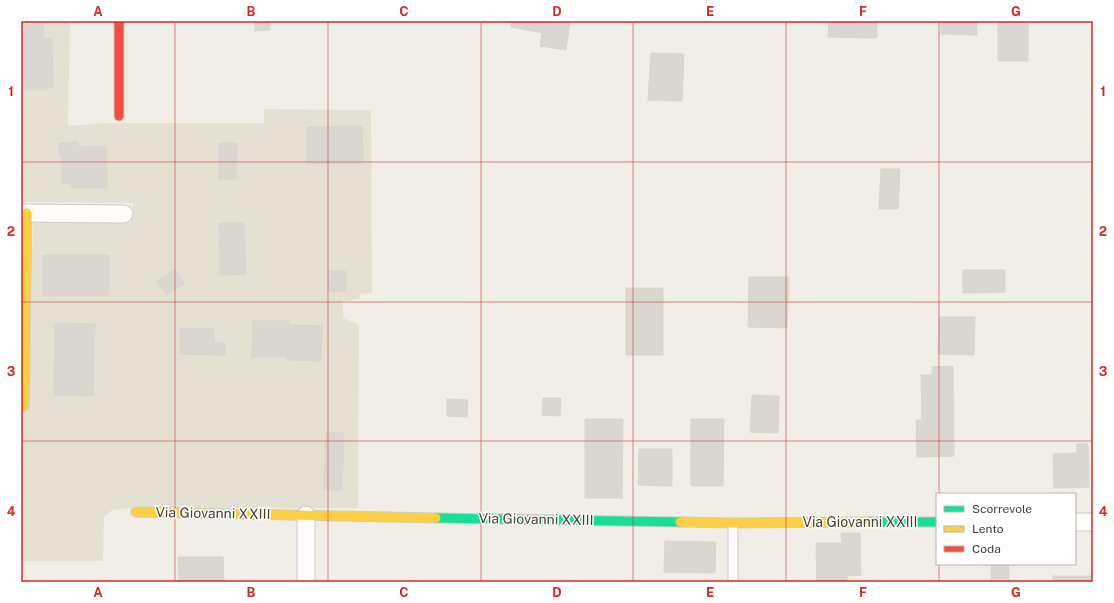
<svg xmlns="http://www.w3.org/2000/svg" width="1114" height="603" font-family="'Public Sans',sans-serif">
<style>
.residential{fill:#e4e1d3}
.building{fill:#d9d7cf;stroke:#d8d5cc}
.lines{fill:none;stroke-linecap:round;stroke-linejoin:round}
.lane-casing{stroke:#cccac2;stroke-width:11}
.street-casing{stroke:#cccac2;stroke-width:19}
.fast-casing{stroke:#ceccbd;stroke-width:11}
.slow-casing{stroke:#ceccbd;stroke-width:11}
.jam-casing{stroke:#ceccbd;stroke-width:11}
.lane{stroke:#fdfcfb;stroke-width:9}
.street{stroke:#fdfcfb;stroke-width:17}
.fast{stroke:#16e098;stroke-width:9}
.slow{stroke:#ffcf43;stroke-width:9}
.jam{stroke:#f24e42;stroke-width:9}
.grid{fill:none;stroke:#d62828;stroke-width:1;stroke-opacity:0.55}
.labels{text-anchor:middle;dominant-baseline:central;stroke-width:3;stroke-linejoin:round;paint-order:stroke}
.street-label{font-size:14px;fill:#454033;stroke:#fff}
.neatline{fill:none;stroke:#d62828;stroke-width:1.5}
.grid-label{font-size:13px;text-anchor:middle;font-weight:bold;fill:#d62828}
</style>
<rect width="100%" height="100%" fill="#f0eee6"/>
<polygon class="residential" points="21,21 70,21 68,126 105,123 264,123 264,109 371,110 372,293 360,294 359,299 343,301 343,318 359,325 358,508 128,508 112,510 104,517 103,561 21,561 21,409 34,222 131,223 133,203 21,202"/>
<g class="building">
<polygon points="512,21 570,21 566,50 540,46 542,33 511,27"/>
<polygon points="829,21 877,21 877,38 828,37"/>
<polygon points="941,21 977,21 977,35 941,34"/>
<rect x="998" y="21" width="30" height="40"/>
<polygon points="255,23 270,23 270,30 255,31"/>
<polygon points="21,24 43,24 43,38 52,38 53,88 21,88"/>
<polygon points="651,53 684,54 682,101 648,100"/>
<polygon points="362,126 363,163 307,164 307,127"/>
<polygon points="78,142 78,147 106,146 107,188 71,188 71,184 62,183 62,156 59,156 59,143"/>
<polygon points="219,143 237,143 236,179 219,179"/>
<polygon points="881,169 900,169 898,209 879,209"/>
<polygon points="219,223 244,223 246,274 220,275"/>
<polygon points="43,255 109,255 109,295 43,296"/>
<polygon points="174,269 184,283 167,295 157,282"/>
<polygon points="963,270 1005,270 1005,292 963,293"/>
<polygon points="328,271 346,271 346,291 329,292"/>
<polygon points="749,277 789,277 787,328 748,327"/>
<rect x="626" y="288" width="37" height="67"/>
<polygon points="939,317 975,317 974,355 938,354"/>
<polygon points="253,321 289,321 289,325 322,326 321,361 287,360 287,357 252,357"/>
<polygon points="55,323 95,324 93,396 54,395"/>
<polygon points="180,328 214,329 214,342 225,343 225,355 180,354"/>
<polygon points="953,366 954,456 917,457 916,420 922,420 921,375 932,375 932,367"/>
<polygon points="752,395 779,396 778,433 750,432"/>
<polygon points="543,398 561,398 560,416 542,415"/>
<polygon points="447,399 468,400 467,417 447,416"/>
<polygon points="585,419 623,419 622,498 585,498"/>
<polygon points="691,419 724,419 723,486 691,486"/>
<polygon points="326,433 344,433 342,490 324,490"/>
<polygon points="1077,444 1088,444 1089,487 1054,488 1053,454 1077,453"/>
<polygon points="639,449 672,449 672,486 638,485"/>
<polygon points="841,533 860,533 861,575 847,576 847,582 817,582 816,543 842,543"/>
<polygon points="665,541 716,542 715,573 664,572"/>
<polygon points="178,557 223,557 224,582 179,582"/>
<rect x="991" y="564" width="18" height="15"/>
<rect x="1053" y="576" width="40" height="6"/>
</g>
<g class="lines">
<defs>
<polyline id="lane" points="733,523 733,582"/>
<g id="street">
<polyline points="21,213 124,214"/>
<polyline points="1075,522 1093,522"/>
<polyline points="306,582 306,515"/>
</g>
<g id="fast">
<polyline points="436,518 680,522"/>
<polyline points="871,522 937,522"/>
</g>
<g id="slow">
<polyline points="24,406 27,213"/>
<polyline points="136,512 436,518"/>
<polyline points="680,522 733,523 871,522"/>
</g>
<polyline id="jam" points="119,21 119,116"/>
</defs>
<use href="#lane" class="lane-casing"/>
<use href="#street" class="street-casing"/>
<use href="#fast" class="fast-casing"/>
<use href="#slow" class="slow-casing"/>
<use href="#jam" class="jam-casing"/>
<use href="#lane" class="lane"/>
<use href="#street" class="street"/>
<use href="#fast" class="fast"/>
<use href="#slow" class="slow"/>
<use href="#jam" class="jam"/>
</g>
<path class="grid" d="M175,21V582M328,21V582M481,21V582M633,21V582M786,21V582M939,21V494M21,162H1093M21,302H1093M21,441H1093M939,564V582"/>
<g class="labels">
<g class="street-label">
<text transform="translate(213 513) rotate(1)">Via Giovanni XXIII</text>
<text transform="translate(536 519) rotate(1)">Via Giovanni XXIII</text>
<text x="860" y="522">Via Giovanni XXIII</text>
</g>
</g>
<rect width="1114" height="603" fill="none" stroke="#ffffff" stroke-width="44"/>
<rect x="936" y="493" width="140" height="72" fill="#ffffff" stroke="#b5b3ad"/>
<rect x="944" y="506" width="20" height="6" fill="#16e098" stroke="#b5b3ad"/>
<text x="972" y="513" font-size="12" fill="#454033">Scorrevole</text>
<rect x="944" y="526" width="20" height="6" fill="#ffcf43" stroke="#b5b3ad"/>
<text x="972" y="533" font-size="12" fill="#454033">Lento</text>
<rect x="944" y="546" width="20" height="6" fill="#f24e42" stroke="#b5b3ad"/>
<text x="972" y="553" font-size="12" fill="#454033">Coda</text>
<rect x="22" y="22" width="1070" height="559" class="neatline"/>
<g class="grid-label">
<text x="98" y="16">A</text>
<text x="251" y="16">B</text>
<text x="404" y="16">C</text>
<text x="557" y="16">D</text>
<text x="710" y="16">E</text>
<text x="863" y="16">F</text>
<text x="1016" y="16">G</text>
<text x="11" y="96">1</text>
<text x="1103" y="96">1</text>
<text x="11" y="236">2</text>
<text x="1103" y="236">2</text>
<text x="11" y="376">3</text>
<text x="1103" y="376">3</text>
<text x="11" y="516">4</text>
<text x="1103" y="516">4</text>
<text x="98" y="597">A</text>
<text x="251" y="597">B</text>
<text x="404" y="597">C</text>
<text x="557" y="597">D</text>
<text x="710" y="597">E</text>
<text x="863" y="597">F</text>
<text x="1016" y="597">G</text>
</g>
</svg>
